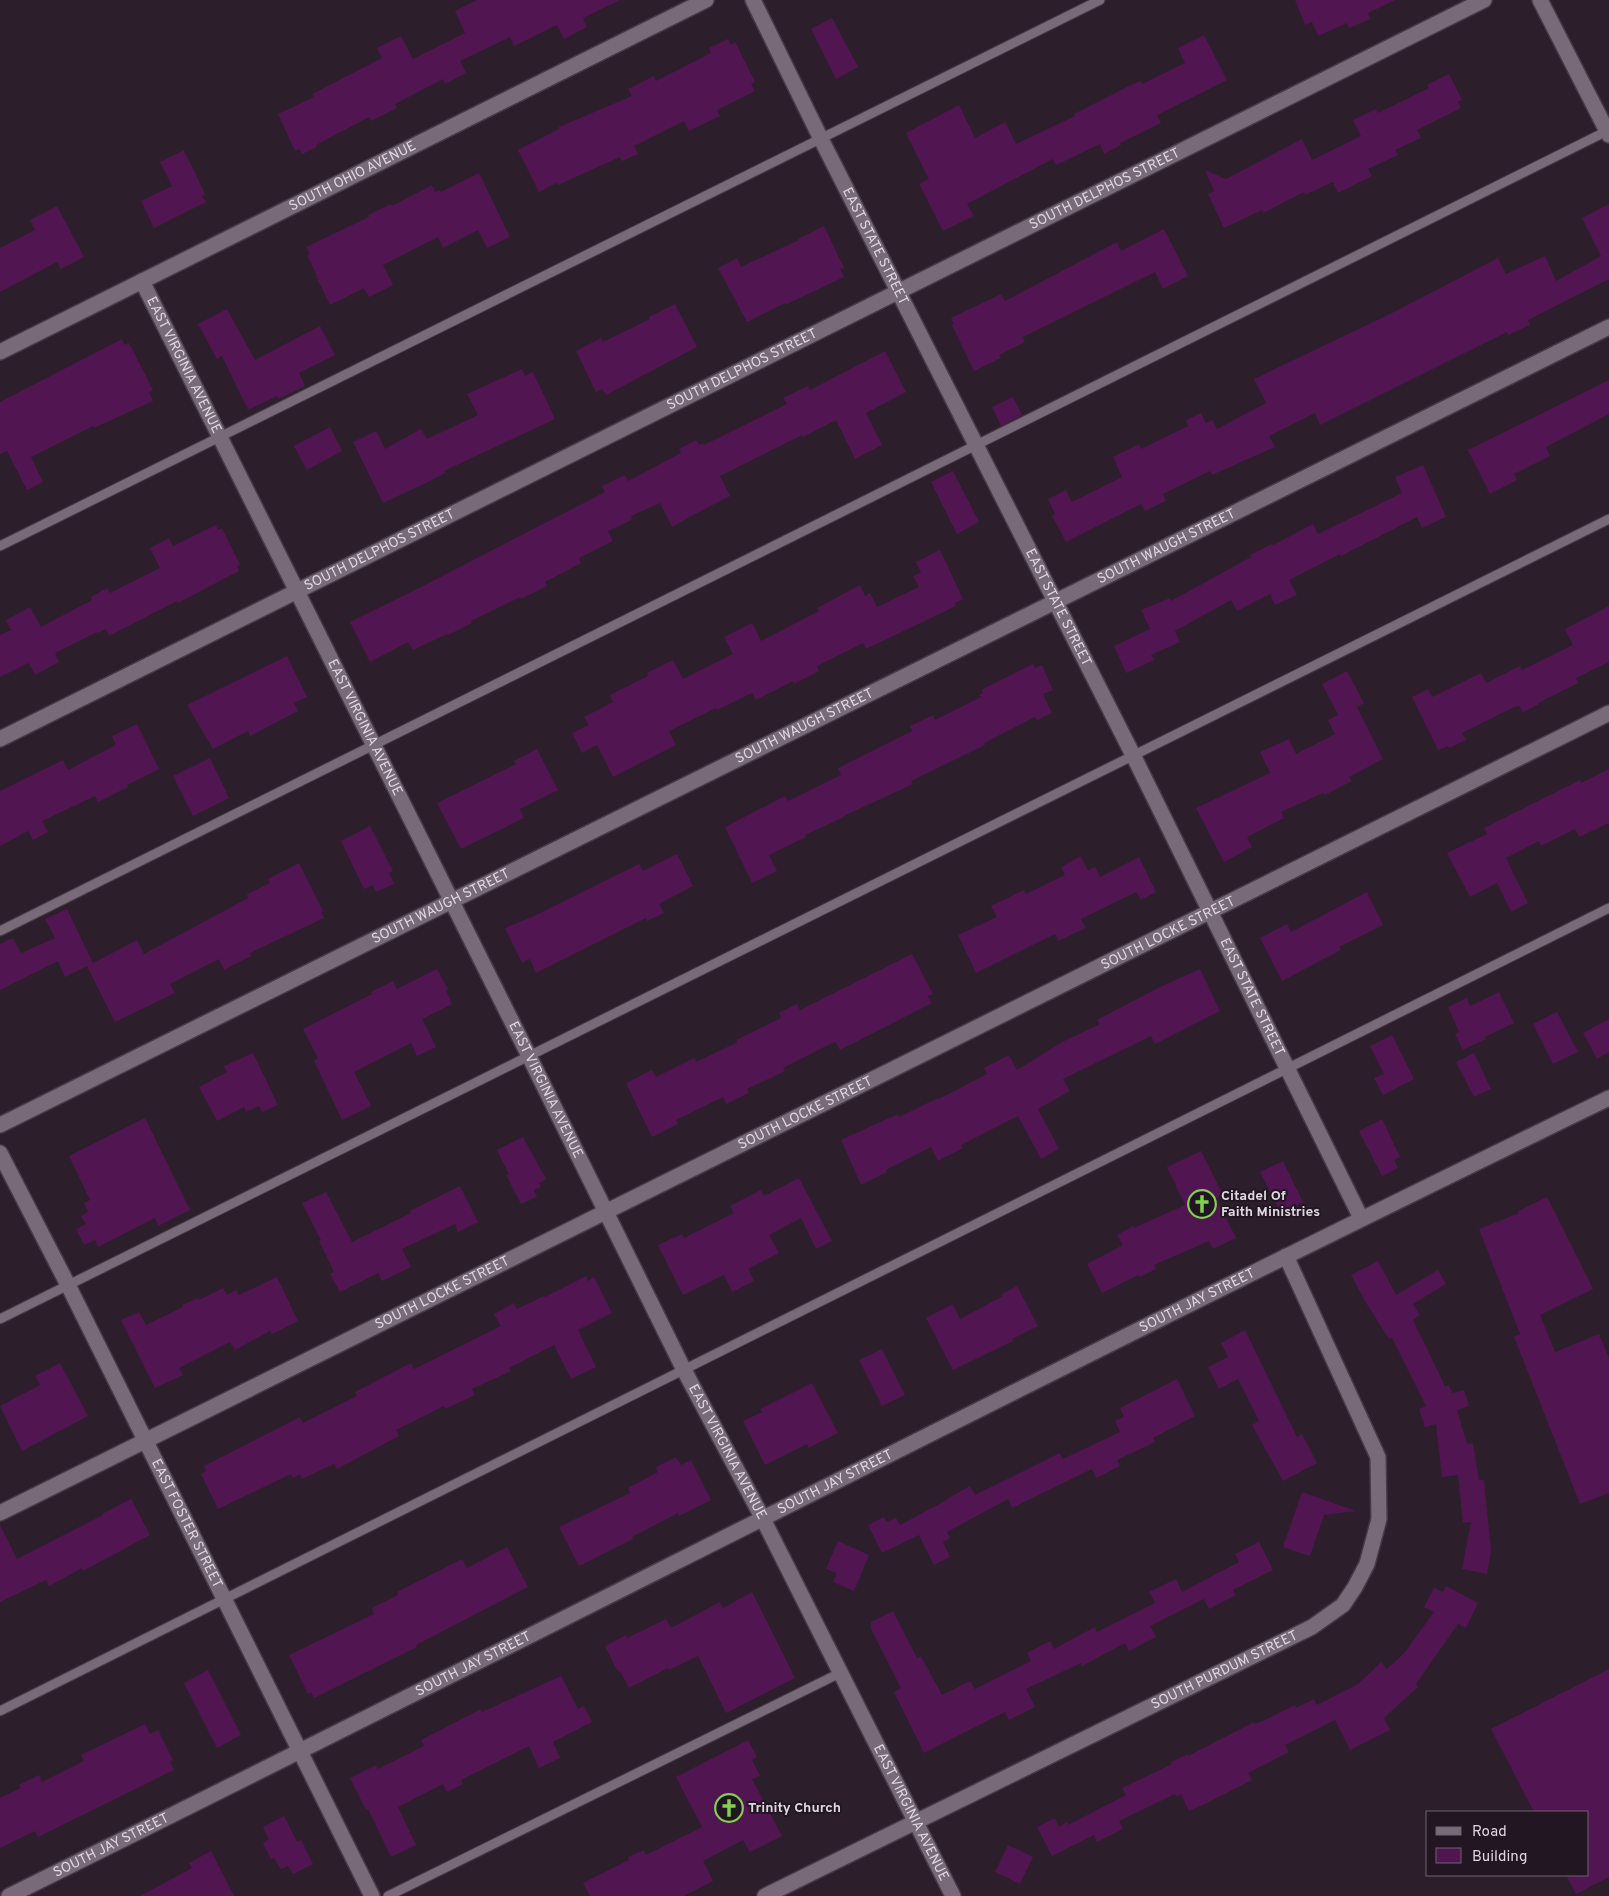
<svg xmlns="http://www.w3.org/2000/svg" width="1609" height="1896" font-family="Overpass,sans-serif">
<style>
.building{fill:#511552}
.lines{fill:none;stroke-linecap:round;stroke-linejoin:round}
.lane-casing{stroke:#453a45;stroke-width:11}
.street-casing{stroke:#453a45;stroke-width:18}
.lane{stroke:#796a79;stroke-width:9}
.street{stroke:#796a79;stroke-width:15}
.labels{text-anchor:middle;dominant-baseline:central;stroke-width:4;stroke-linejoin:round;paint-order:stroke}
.street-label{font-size:14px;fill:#dfd7df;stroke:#221622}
.poi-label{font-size:14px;font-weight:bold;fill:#dfd7df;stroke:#221622;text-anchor:start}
</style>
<rect width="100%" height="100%" fill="#2c1f2b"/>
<g class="building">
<polygon points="477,0 620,0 583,18 587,27 564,39 557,25 514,46 510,37 460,61 466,73 445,84 443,79 395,104 397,108 371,121 369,117 316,145 317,147 302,154 299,149 295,151 278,114 314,97 312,94 382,58 377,48 401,36 413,59 465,33 455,11"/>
<polygon points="1295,0 1395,0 1368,13 1370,19 1349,28 1347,23 1318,36 1312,22 1305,25"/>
<polygon points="832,18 858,67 836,79 811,29"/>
<polygon points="1204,35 1227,80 1157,115 1161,123 1120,143 1121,145 1104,154 1100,144 1056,165 1053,159 967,204 974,216 943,231 919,184 929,179 906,133 959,105 975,138 1005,122 1016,144 1075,116 1074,114 1131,85 1141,81 1142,84 1185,63 1178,48"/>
<polygon points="728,39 731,45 735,42 755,82 751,84 755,91 717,110 720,116 695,128 689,131 684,121 634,146 638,154 622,161 620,157 558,185 556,183 539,192 518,150 559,129 559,127 632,96 628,89 654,76 656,81 711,53 709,48"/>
<polygon points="1449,74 1462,100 1458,102 1461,108 1417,130 1421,138 1395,150 1398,155 1368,169 1372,176 1338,193 1333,182 1305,195 1304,192 1263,213 1262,210 1224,228 1208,194 1214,191 1205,170 1226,179 1302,139 1312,160 1361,136 1353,120 1376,109 1378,113 1429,88 1427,85"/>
<polygon points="184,150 205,194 202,196 206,202 154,228 141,201 172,186 160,162"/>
<polygon points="479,173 510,237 487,248 478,230 443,248 438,237 383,265 393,285 369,297 364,288 330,305 316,276 317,276 307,255 310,254 306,247 369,217 368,215 391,204 392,206 432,185 435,192 440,190 441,192"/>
<polygon points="1609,204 1609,279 1528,320 1530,325 1508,335 1507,332 1320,425 1315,413 1269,436 1275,447 1212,475 1210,471 1163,494 1166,501 1145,511 1141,504 1066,542 1052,516 1055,514 1048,499 1066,490 1072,502 1122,477 1113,457 1139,444 1141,449 1188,426 1186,420 1201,413 1206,423 1213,420 1217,429 1266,403 1254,379 1390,314 1498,258 1506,274 1545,256 1556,281 1601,256 1582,218"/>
<polygon points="57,206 84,257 61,269 57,262 0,292 0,248 35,230 30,220"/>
<polygon points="824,226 844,268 840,269 844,277 785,305 785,303 747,322 718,268 737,258 741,267 799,240 798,239"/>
<polygon points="1164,229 1188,276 1163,289 1155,272 1023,337 1025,342 999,355 1001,358 974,371 952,325 954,324 951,318 1001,294 1005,301 1117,242 1121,251"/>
<polygon points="675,304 697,347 606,395 602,389 596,392 576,351 601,338 603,342 650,319 649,317"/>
<polygon points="227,309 255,360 320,326 335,355 299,373 305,386 279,399 277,396 248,410 222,356 217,359 198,324"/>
<polygon points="122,339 125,345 129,343 153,390 149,392 153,401 94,428 93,426 31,457 43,482 27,490 7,451 0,454 0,402"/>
<polygon points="885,351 906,392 866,413 882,445 855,459 836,420 803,437 802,435 720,476 730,496 697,513 672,527 660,503 631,516 632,520 608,531 613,541 579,558 581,563 545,582 547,586 521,599 520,597 471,621 472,623 448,635 447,634 413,650 408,642 370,662 350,622 423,586 605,492 602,486 625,475 628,481 681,453 679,449 696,440 699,445 703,443 704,445 787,404 783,398 808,386 810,390"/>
<polygon points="522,369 525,376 533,372 555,419 444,471 445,473 426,483 383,503 353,442 376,431 385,449 421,429 427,439 478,415 467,394"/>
<polygon points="1609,380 1609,414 1546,447 1550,456 1514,474 1517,480 1490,494 1468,450"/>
<polygon points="1013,397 1022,415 1001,426 992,407"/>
<polygon points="330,427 342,451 307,470 294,446"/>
<polygon points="1423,465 1446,517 1422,528 1417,517 1341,556 1340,554 1289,580 1297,595 1275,605 1270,594 1237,611 1231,600 1175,631 1180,642 1151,655 1154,660 1126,673 1114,646 1150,629 1141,610 1170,598 1171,601 1251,557 1250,555 1272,544 1273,545 1313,524 1318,534 1402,493 1395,477"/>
<polygon points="953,471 979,522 957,534 931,482"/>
<polygon points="216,525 218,530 222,528 240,565 237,566 239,571 178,603 177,601 109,636 106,629 98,633 97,632 55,653 59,662 35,675 29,663 0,677 0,635 11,630 6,620 30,607 41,627 92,600 91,597 107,588 110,593 160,568 150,548 169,538 173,546"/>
<polygon points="940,550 963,599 955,603 956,606 866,649 863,643 817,666 819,671 794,684 793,681 756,700 752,693 717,710 716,708 669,731 676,745 613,777 597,745 582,753 572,733 589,725 584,717 613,702 610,695 648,676 647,673 673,660 683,679 733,654 724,637 752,623 761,641 819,611 817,608 860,585 865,596 870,593 877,607 919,587 913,576 921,572 916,562"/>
<polygon points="1609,606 1609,662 1576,678 1578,683 1538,703 1539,704 1523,712 1519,706 1514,707 1462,733 1466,740 1449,748 1448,746 1438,750 1412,697 1428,689 1432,697 1481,673 1486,683 1520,666 1522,670 1573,645 1565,629"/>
<polygon points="287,656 307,697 294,703 298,711 250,736 248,731 213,749 187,705"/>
<polygon points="1033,664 1035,668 1042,665 1053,690 1043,694 1052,713 1037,720 1035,717 984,743 985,745 911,781 913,784 844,816 844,817 805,835 806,837 769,855 777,871 752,883 725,827 785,796 788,801 841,775 838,768 912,731 910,726 933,715 935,720 981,697 979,695 983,693 981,690"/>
<polygon points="1347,671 1364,703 1357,707 1383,759 1349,777 1352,781 1325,795 1323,793 1281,812 1284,818 1247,837 1252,847 1224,862 1196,808 1270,773 1260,752 1289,739 1296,754 1335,734 1328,720 1338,715 1322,684"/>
<polygon points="137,724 159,769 127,785 128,787 98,802 95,796 42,821 48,832 33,840 28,831 0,846 0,791 63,760 68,770 116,745 112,736"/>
<polygon points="537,749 558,790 520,809 524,818 461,849 437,803 516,764 514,761"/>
<polygon points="210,758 229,798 193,816 173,776"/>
<polygon points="1609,769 1609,823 1579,837 1575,829 1541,846 1539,841 1506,858 1528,903 1511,912 1497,883 1470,897 1447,853 1487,834 1484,828 1580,780 1581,783"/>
<polygon points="370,826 393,871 389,873 394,884 376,892 373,885 364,889 341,841"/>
<polygon points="677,854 693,886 659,904 664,913 647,921 646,918 536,973 530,959 522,963 505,928 534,916 639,864 643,871"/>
<polygon points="1081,856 1088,870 1095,867 1100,877 1139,857 1156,892 1141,900 1136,892 1124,898 1081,919 1086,928 1058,941 1055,934 976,973 958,935 997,917 991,906 1024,890 1026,894 1065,875 1061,867"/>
<polygon points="299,863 323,911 321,912 324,918 250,953 251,956 224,970 219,959 170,984 175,993 115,1022 87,966 65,977 58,961 0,990 0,944 13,938 21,953 55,938 45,919 67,909 93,963 137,940 144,954 248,898 247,894 270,883 268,879"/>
<polygon points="1367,892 1383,925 1339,947 1341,950 1282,981 1260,938 1287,924 1291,932"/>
<polygon points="912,954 933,994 928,996 932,1003 840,1050 836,1042 832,1043 783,1068 785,1071 747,1089 749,1093 726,1104 723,1097 676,1120 678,1124 652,1137 626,1083 652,1070 656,1077 694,1058 696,1062 738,1042 736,1040 781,1018 779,1013 797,1004 800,1010"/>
<polygon points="437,969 448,989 446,990 452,1004 422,1019 436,1047 417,1056 411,1043 354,1072 371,1106 342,1120 314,1061 318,1058 303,1029 372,994 371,992 393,981 397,989"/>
<polygon points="1200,969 1220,1011 1155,1044 1151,1036 1063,1079 1070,1091 1038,1109 1059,1149 1041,1159 1018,1116 961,1145 963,1148 938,1161 931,1147 886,1170 887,1172 861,1185 841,1140 898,1114 899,1117 938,1098 939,1099 987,1074 984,1068 1009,1055 1017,1070 1064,1041 1100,1024 1097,1020 1158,988"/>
<polygon points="1499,992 1514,1023 1485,1037 1486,1039 1463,1050 1455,1034 1459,1032 1448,1007 1467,998 1470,1006"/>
<polygon points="1557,1012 1578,1052 1553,1064 1533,1024"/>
<polygon points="1609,1019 1609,1052 1597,1059 1583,1033"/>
<polygon points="1392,1035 1414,1079 1383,1095 1374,1078 1384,1074 1370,1046"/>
<polygon points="253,1053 278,1105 262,1112 259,1106 246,1112 244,1107 217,1121 199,1087 227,1072 224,1066"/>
<polygon points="1474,1053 1491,1089 1474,1097 1456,1062"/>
<polygon points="145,1118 190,1210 158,1226 155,1218 98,1247 95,1240 84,1245 76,1229 86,1224 81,1216 88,1212 84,1203 90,1200 69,1156"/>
<polygon points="1382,1119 1400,1157 1394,1160 1398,1168 1382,1176 1359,1131"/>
<polygon points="523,1137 546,1179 539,1183 541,1187 534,1190 537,1197 521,1204 506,1175 509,1174 497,1150"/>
<polygon points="1201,1151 1223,1195 1216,1198 1236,1238 1213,1249 1209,1241 1154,1265 1156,1269 1140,1277 1138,1275 1102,1293 1087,1264 1123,1245 1117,1235 1133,1226 1134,1228 1185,1205 1167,1167"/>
<polygon points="1283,1161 1303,1202 1281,1213 1260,1172"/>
<polygon points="799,1178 832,1241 816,1249 801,1218 769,1235 779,1253 748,1269 754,1281 732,1292 724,1275 683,1295 658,1245 682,1234 684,1238 734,1213 730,1206 761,1190 764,1196"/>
<polygon points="460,1186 478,1222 458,1232 455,1224 402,1249 411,1267 382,1281 378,1273 340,1292 330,1274 334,1272 319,1241 321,1240 302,1203 326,1192 352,1242 411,1213 410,1211"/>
<polygon points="1547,1197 1593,1289 1540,1315 1555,1352 1599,1334 1609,1358 1609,1493 1580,1504 1514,1337 1520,1334 1479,1229 1519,1213 1518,1211"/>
<polygon points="1378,1261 1396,1295 1438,1270 1446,1284 1413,1304 1420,1315 1413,1320 1445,1386 1449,1385 1452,1393 1464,1390 1469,1406 1457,1410 1467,1444 1473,1443 1479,1481 1479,1480 1484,1480 1491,1551 1487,1574 1462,1569 1471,1522 1463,1523 1458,1475 1442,1477 1436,1424 1425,1427 1419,1409 1426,1406 1392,1338 1389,1339 1365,1301 1351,1275"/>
<polygon points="586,1276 588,1281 594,1277 612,1313 578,1330 596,1367 571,1379 554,1345 509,1368 511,1371 472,1389 475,1395 445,1409 444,1406 396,1430 399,1436 337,1469 334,1464 302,1479 300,1474 293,1478 291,1474 218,1509 201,1474 206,1471 204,1466 300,1417 303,1423 357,1396 355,1392 411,1363 414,1369 501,1326 494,1314 514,1303 517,1309 544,1296 545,1297"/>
<polygon points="277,1277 298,1321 272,1334 270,1331 235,1350 230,1342 179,1368 183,1375 155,1388 121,1320 139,1312 146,1325 183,1307 182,1305 198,1298 199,1300 223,1288 227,1295 236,1290 239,1295"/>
<polygon points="1017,1286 1038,1326 1012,1339 1013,1341 953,1370 926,1318 953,1304 960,1319 1003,1296 1002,1294"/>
<polygon points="1245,1330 1297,1437 1302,1434 1317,1463 1283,1481 1252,1425 1259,1421 1238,1379 1219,1389 1208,1367 1228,1357 1221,1343"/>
<polygon points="882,1349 905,1395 882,1406 859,1360"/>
<polygon points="60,1363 88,1416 22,1451 0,1406 40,1385 35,1376"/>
<polygon points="1177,1379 1195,1416 1153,1438 1155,1442 1117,1460 1120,1466 1096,1478 1092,1469 1012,1508 1008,1499 947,1532 950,1538 943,1542 950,1557 934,1565 919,1535 882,1553 868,1525 884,1517 887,1522 896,1518 900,1525 947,1500 947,1499 970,1486 975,1495 1060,1453 1063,1459 1120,1432 1115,1421 1124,1417 1120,1408"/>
<polygon points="812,1383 838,1433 808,1448 807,1444 765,1465 743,1421 762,1412 760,1409"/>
<polygon points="676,1457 681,1465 691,1460 711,1500 679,1516 678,1513 632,1537 633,1539 579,1566 559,1527 630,1493 628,1488 658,1472 656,1467"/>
<polygon points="1302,1492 1356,1511 1324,1515 1310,1556 1283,1547"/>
<polygon points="131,1499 150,1535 83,1571 82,1568 49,1586 46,1580 0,1602 0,1525 17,1559 103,1515 102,1514"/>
<polygon points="838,1541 869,1555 854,1591 833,1582 837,1573 826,1569"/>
<polygon points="1259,1542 1273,1570 1233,1590 1236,1595 1209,1609 1204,1599 1150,1626 1156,1637 1129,1651 1125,1643 1082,1666 1081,1663 1026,1689 1035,1707 1009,1720 1005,1712 924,1753 894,1692 901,1688 871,1629 871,1622 893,1611 917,1658 921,1656 942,1695 970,1681 975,1689 1031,1661 1027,1653 1050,1641 1054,1649 1095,1627 1097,1632 1155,1603 1149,1592 1176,1579 1182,1592 1239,1562 1235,1554"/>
<polygon points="507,1547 528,1587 416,1645 417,1647 314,1698 311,1692 308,1694 289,1655 374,1614 372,1608 398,1595 397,1592 462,1559 467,1568"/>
<polygon points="1446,1586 1478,1603 1466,1628 1458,1624 1416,1684 1418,1687 1384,1718 1390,1730 1350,1750 1335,1720 1285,1745 1289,1752 1248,1773 1252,1780 1203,1805 1189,1811 1181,1794 1176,1797 1175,1794 1119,1821 1123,1829 1097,1842 1094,1835 1052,1856 1037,1827 1055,1818 1059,1827 1067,1822 1068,1825 1126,1795 1122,1788 1172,1764 1171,1762 1188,1754 1188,1756 1254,1722 1255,1724 1263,1721 1295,1705 1296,1708 1314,1699 1317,1705 1358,1684 1381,1662 1387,1669 1405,1652 1434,1612 1424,1607 1434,1588 1443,1592"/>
<polygon points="752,1592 795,1678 726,1713 698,1656 669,1670 668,1668 629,1688 620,1671 618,1672 605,1646 626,1635 627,1638 666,1619 671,1628 720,1602 723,1608"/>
<polygon points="1609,1669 1609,1877 1576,1894 1566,1875 1588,1875 1588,1812 1534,1812 1491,1729"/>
<polygon points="208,1670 241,1735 217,1748 184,1683"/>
<polygon points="561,1676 578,1709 584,1706 592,1722 553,1742 560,1758 539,1768 529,1746 461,1780 463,1784 447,1792 443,1784 398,1807 416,1845 391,1857 368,1809 366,1810 350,1778 376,1765 378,1769 424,1746 421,1740 481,1709 482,1712"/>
<polygon points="145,1724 150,1734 158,1730 173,1760 170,1762 174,1770 38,1837 35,1831 0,1848 0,1798 21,1788 19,1785 39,1775 42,1782 84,1761 81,1755"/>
<polygon points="748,1740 757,1757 752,1760 760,1776 752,1779 782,1836 750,1852 743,1840 703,1861 713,1881 684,1896 590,1896 583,1883 629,1860 628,1857 644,1850 646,1855 702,1827 676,1777"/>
<polygon points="284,1816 297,1842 301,1840 313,1864 293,1874 288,1866 281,1869 274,1858 271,1859 263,1843 269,1839 263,1827"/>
<polygon points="1008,1845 1033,1857 1020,1884 995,1872"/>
<polygon points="211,1851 234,1896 140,1896 192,1868 189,1863"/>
</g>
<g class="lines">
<defs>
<g id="lane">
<polyline points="0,546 1100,0"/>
<polyline points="0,931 1607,131"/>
<polyline points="0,1319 1609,519"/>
<polyline points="0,1711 1609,908"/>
<polyline points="388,1896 840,1673"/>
</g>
<g id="street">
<path id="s1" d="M753,0L821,139L1133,755L1361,1218"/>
<polyline points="1540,0 1609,135"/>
<path id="s2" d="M142,281L529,1056L684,1370L763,1519L953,1896"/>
<path id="s3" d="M0,352L706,0"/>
<path id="s4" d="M0,739L1484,0"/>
<path id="s5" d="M0,1125L1609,327"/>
<path id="s6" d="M0,1153L68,1285L372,1896"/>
<path id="s7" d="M0,1513C536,1245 1074,982 1609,713"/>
<path id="s8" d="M9,1896C543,1632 1073,1358 1609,1098"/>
<path id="s9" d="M765,1896L1312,1627L1343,1605L1355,1587L1367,1564L1379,1519L1378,1457L1286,1256"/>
</g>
</defs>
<use href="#lane" class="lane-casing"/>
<use href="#street" class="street-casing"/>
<use href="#lane" class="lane"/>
<use href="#street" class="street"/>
</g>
<defs>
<symbol id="church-ring" viewBox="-11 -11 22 22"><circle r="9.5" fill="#221622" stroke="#83d04e" stroke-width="1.5"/><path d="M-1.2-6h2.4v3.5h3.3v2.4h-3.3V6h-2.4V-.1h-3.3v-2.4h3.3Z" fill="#83d04e"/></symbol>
</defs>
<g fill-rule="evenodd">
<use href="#church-ring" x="1186" y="1188" width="32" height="32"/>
<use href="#church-ring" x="713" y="1792" width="32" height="32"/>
</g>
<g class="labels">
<g class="street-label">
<text stroke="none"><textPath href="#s3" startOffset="394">SOUTH OHIO AVENUE</textPath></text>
<text stroke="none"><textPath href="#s4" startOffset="1234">SOUTH DELPHOS STREET</textPath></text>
<text stroke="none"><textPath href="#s1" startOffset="275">EAST STATE STREET</textPath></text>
<text stroke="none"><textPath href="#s2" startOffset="94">EAST VIRGINIA AVENUE</textPath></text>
<text stroke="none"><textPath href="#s4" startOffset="829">SOUTH DELPHOS STREET</textPath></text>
<text stroke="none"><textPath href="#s5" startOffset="1302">SOUTH WAUGH STREET</textPath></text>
<text stroke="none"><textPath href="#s4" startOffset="424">SOUTH DELPHOS STREET</textPath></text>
<text stroke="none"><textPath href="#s1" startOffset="680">EAST STATE STREET</textPath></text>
<text stroke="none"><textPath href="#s2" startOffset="499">EAST VIRGINIA AVENUE</textPath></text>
<text stroke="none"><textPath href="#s5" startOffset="898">SOUTH WAUGH STREET</textPath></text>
<text stroke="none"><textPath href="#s5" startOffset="492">SOUTH WAUGH STREET</textPath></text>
<text stroke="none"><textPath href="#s7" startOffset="1304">SOUTH LOCKE STREET</textPath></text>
<text stroke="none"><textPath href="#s1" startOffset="1115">EAST STATE STREET</textPath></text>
<text stroke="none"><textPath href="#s2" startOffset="904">EAST VIRGINIA AVENUE</textPath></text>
<text stroke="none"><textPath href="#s7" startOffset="899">SOUTH LOCKE STREET</textPath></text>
<text stroke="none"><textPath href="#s7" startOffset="494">SOUTH LOCKE STREET</textPath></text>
<text stroke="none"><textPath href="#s8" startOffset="1329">SOUTH JAY STREET</textPath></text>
<text stroke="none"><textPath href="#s2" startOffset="1309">EAST VIRGINIA AVENUE</textPath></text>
<text stroke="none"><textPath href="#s8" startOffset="924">SOUTH JAY STREET</textPath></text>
<text stroke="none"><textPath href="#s6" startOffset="415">EAST FOSTER STREET</textPath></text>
<text stroke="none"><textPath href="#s8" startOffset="519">SOUTH JAY STREET</textPath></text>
<text stroke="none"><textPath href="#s9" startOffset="512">SOUTH PURDUM STREET</textPath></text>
<text stroke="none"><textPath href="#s2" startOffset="1714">EAST VIRGINIA AVENUE</textPath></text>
<text stroke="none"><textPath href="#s8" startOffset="114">SOUTH JAY STREET</textPath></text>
</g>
<g class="poi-label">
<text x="1221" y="1196">Citadel Of<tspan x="1221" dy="16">Faith Ministries</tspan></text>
<text x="748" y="1808">Trinity Church</text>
</g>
</g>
<rect x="1426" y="1811" width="162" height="65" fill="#221622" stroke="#6e636e"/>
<rect x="1436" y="1827" width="25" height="8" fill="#796a79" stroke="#6e636e"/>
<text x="1472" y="1836" font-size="15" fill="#dfd7df">Road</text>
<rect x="1436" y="1848" width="25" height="15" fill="#511552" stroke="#6e636e"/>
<text x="1472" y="1861" font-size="15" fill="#dfd7df">Building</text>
</svg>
